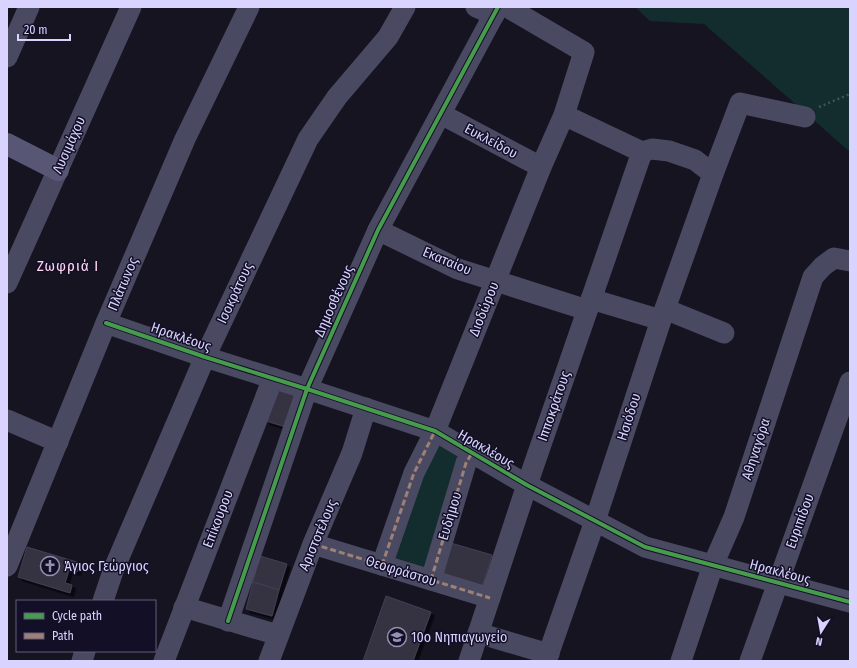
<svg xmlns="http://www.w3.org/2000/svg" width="857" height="668" font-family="'Fira Sans Condensed',sans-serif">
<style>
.green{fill:#132c2d}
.building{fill:#343243;stroke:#433f54;filter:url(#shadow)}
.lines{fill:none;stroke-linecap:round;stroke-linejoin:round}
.path{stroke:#44505f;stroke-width:2.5;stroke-dasharray:2 3;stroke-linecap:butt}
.street{stroke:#4a4962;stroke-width:21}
.secondary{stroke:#575674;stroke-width:22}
.quiet{stroke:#9e8076;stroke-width:3;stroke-dasharray:6 3;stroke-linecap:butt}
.cycleway-casing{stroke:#130f26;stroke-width:6}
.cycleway{stroke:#469c4c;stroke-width:4}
.labels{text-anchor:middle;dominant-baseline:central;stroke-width:3;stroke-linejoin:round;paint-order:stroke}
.street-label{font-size:14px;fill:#d9d4ff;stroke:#130f26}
.poi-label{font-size:14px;fill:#d9d4ff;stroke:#130f26;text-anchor:start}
.neighbourhood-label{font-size:15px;letter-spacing:1px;fill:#ffd6f0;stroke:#130f26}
</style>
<defs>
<filter id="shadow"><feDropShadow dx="3.5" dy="3.5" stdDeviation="0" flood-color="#0009"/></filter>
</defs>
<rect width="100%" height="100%" fill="#161421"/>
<g class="green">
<polygon points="635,7 850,7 850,152 704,24 650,21"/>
<polygon points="435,431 472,453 431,580 382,565"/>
</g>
<g class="building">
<polygon points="277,385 301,393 289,428 266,421"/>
<polygon points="444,541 492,555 480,593 433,579"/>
<polygon points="27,547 80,563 77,572 69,570 65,583 72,585 70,593 18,577"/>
<polygon points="260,556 287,564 279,590 253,582"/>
<polygon points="253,582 279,590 272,616 246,609"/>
<polygon points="386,596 431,612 413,661 363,661"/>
</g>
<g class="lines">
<polyline class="path" points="819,107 850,94"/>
<g class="street">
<polyline points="476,7 494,15"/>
<polyline points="7,57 29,7"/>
<polyline points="441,114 541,167"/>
<polyline points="564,115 642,152"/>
<polyline points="642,152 652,149 669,151 695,160 713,174"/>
<polyline points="378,230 458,269 587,310"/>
<polyline points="7,283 131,7"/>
<polyline points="591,299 661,320"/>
<polyline points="665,309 724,333"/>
<polyline points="106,323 205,357 307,389 435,431 527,485 645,547 850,602"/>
<polyline points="7,420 58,442"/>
<polyline points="313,544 490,598"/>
<polyline points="382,565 414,473 435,431 541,167 564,115 584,52 507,7"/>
<polyline points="7,566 106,323 185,139 249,7"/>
<polyline points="431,580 466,463 472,453"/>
<polyline points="103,601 113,571 205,357 308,139 337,97 388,37 405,7"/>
<polyline points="184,607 278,635"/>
<polyline points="228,621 307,389 378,230 498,7"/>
<polyline points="478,633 549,654"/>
<polyline points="82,661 85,651"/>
<polyline points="164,661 273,378"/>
<polyline points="269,661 313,544 352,453 366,408"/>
<polyline points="469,661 527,485 642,152"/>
<polyline points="546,661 595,521 661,320 713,174 740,103 805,117"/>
<polyline points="681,661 713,565 734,517 813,277 823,266 834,258 850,261"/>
<polyline points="750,661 850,382"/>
</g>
<polyline class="secondary" points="7,144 58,170"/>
<g class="quiet">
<polyline points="313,544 490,598"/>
<polyline points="382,565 414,473 435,431"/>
<polyline points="431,580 466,463 472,453"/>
</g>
<defs>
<g id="cycleway">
<polyline points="106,323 205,357 307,389 435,431 527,485 645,547 850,602"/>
<polyline points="228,621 307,389 378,230 498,7"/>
</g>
</defs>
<use href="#cycleway" class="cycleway-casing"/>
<use href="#cycleway" class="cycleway"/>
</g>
<defs>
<symbol id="church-ring" viewBox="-11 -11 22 22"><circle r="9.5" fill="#130f26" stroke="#9591b1" stroke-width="1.5"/><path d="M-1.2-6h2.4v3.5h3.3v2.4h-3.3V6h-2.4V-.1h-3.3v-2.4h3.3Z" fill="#9591b1"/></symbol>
<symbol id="school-ring" viewBox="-11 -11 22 22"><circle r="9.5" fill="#130f26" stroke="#9591b1" stroke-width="1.5"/><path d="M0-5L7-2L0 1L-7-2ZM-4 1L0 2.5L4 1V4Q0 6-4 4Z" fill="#9591b1"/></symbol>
</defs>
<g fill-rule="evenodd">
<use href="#church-ring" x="39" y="555" width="22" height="22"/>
<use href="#school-ring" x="386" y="626" width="22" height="22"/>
</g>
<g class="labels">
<g class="street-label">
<text transform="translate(491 141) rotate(28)">Ευκλείδου</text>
<text transform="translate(69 145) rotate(-66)">Λυσιμάχου</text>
<text transform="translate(447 261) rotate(23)">Εκαταίου</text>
<text transform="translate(123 284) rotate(-67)">Πλάτωνος</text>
<text transform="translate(235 293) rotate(-65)">Ισοκράτους</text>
<text transform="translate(334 301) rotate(-66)">Δημοσθένους</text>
<text transform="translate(484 309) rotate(-68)">Διοδώρου</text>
<text transform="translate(181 337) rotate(19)">Ηρακλέους</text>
<text transform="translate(554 406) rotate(-71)">Ιπποκράτους</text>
<text transform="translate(629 417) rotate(-72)">Ησιόδου</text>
<text transform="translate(486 449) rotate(30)">Ηρακλέους</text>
<text transform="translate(756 449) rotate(-72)">Αθηναγόρα</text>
<text transform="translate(450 516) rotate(-73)">Ευδήμου</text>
<text transform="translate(218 519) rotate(-69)">Επίκουρου</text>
<text transform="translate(800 521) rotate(-70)">Ευριπίδου</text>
<text transform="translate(318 535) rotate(-67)">Αριστοτέλους</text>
<text transform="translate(401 571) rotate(17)">Θεοφράστου</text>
<text transform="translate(780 572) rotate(15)">Ηρακλέους</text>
</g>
<g class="poi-label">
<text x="64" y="566">Άγιος Γεώργιος</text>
<text x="411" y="637">10ο Νηπιαγωγείο</text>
</g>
<g class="neighbourhood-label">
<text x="68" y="266">Ζωφριά Ι</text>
</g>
</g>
<rect width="857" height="668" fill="none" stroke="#d9d4ff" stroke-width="16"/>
<rect x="16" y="600" width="140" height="52" fill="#130f26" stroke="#625e7d"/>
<rect x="24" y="613" width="20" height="6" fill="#469c4c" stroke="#625e7d"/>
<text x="52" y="620" font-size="12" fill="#d9d4ff">Cycle path</text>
<rect x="24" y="633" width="20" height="6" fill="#9e8076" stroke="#625e7d"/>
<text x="52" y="640" font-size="12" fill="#d9d4ff">Path</text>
<g transform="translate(821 632) rotate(191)" stroke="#130f26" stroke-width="3" paint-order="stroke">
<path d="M0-3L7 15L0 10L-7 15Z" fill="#d9d4ff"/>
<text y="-6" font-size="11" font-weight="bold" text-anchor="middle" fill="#d9d4ff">N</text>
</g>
<path d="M18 34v6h52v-6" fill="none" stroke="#d9d4ff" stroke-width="2"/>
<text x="24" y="34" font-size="12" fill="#d9d4ff" stroke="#130f26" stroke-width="3" paint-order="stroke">20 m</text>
</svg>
